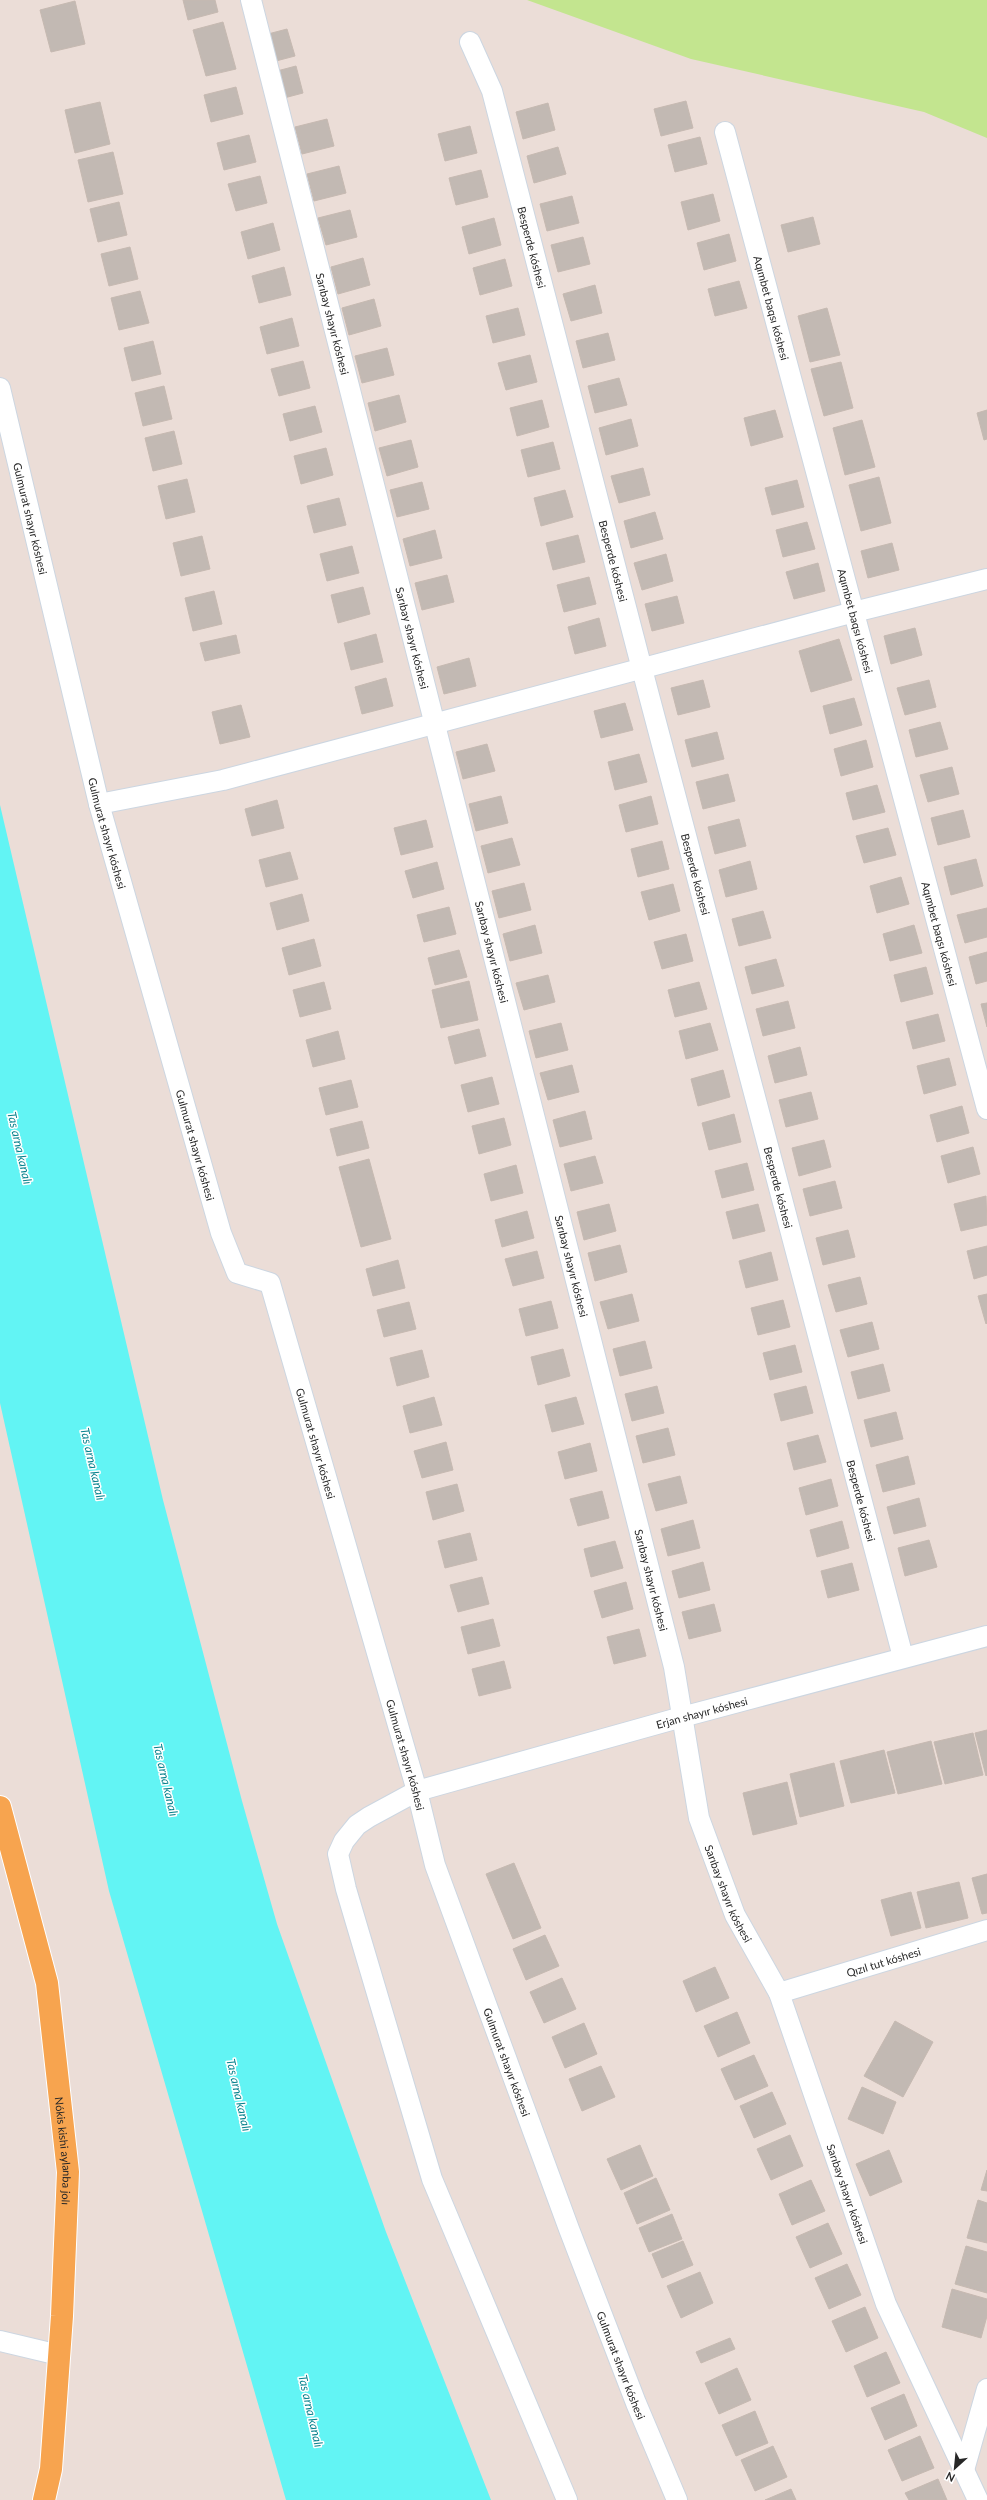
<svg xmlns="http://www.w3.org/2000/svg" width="987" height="2500" font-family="Lato,sans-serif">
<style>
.green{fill:#c3e58f}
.water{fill:#62f4f4}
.building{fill:#c2b9b3;stroke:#c6b9b1}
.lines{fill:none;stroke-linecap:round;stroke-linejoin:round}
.minor-casing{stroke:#ccd6e1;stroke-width:22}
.major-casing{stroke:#fff;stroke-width:24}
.minor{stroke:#fff;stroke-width:20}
.major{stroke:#f7a44f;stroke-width:22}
.labels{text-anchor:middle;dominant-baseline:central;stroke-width:3;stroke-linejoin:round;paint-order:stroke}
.street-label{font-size:11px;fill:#272727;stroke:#fff}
.water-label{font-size:12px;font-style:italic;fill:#07828d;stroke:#fff}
</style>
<rect width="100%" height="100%" fill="#ebddd7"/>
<polygon class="green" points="527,0 987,0 987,138 924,112 691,59"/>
<polygon class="water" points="0,805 163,1500 242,1801 277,1924 386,2232 491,2500 286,2500 109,1891 0,1403"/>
<g class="building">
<polygon points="183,0 215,0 218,12 188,20"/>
<polygon points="75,1 85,44 51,52 40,10"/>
<polygon points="223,22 236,69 206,76 193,30"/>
<polygon points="287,29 295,56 276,61 268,34"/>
<polygon points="296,66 303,93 284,98 277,71"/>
<polygon points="236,87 243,114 211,122 204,95"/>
<polygon points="686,101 693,128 661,136 654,109"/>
<polygon points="100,102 110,144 75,153 65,110"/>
<polygon points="548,103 555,130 523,139 516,112"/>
<polygon points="327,119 334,146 302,154 295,127"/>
<polygon points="470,126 477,153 445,161 438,134"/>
<polygon points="249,135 256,162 224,170 217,143"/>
<polygon points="700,137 707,164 675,172 668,145"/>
<polygon points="558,147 566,174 534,183 527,156"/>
<polygon points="113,152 123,194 88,202 78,160"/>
<polygon points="339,166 346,193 314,201 307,174"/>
<polygon points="481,170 488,197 456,205 449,178"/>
<polygon points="260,176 267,203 236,211 228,184"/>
<polygon points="713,194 720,221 688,230 681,202"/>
<polygon points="572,196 579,223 547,231 540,204"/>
<polygon points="119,202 127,235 98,242 90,209"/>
<polygon points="350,210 357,237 326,245 318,218"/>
<polygon points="813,217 820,244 788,252 781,225"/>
<polygon points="494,218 501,245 469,254 462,227"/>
<polygon points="273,223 280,250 248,259 241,232"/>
<polygon points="729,234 736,261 704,270 697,243"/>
<polygon points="583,237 590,264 558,272 551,245"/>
<polygon points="130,247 138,279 109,286 101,254"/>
<polygon points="363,258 370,285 338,294 331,267"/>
<polygon points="505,259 512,286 480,295 473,268"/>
<polygon points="284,267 291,295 259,303 252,276"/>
<polygon points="739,281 747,308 715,316 708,289"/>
<polygon points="595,285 602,313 571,321 563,294"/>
<polygon points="140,291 149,323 119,330 111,298"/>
<polygon points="374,299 381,326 349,335 342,308"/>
<polygon points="518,308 525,335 493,343 486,316"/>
<polygon points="827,308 840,355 810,362 798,316"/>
<polygon points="292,318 299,346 267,354 260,327"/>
<polygon points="608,333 615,360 583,368 576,341"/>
<polygon points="153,341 161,374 132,381 124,348"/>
<polygon points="387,348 394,375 362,383 355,356"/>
<polygon points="530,355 537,382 506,390 498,363"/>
<polygon points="303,361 310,388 279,396 271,369"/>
<polygon points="841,362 853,408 824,416 811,369"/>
<polygon points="619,378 627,405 595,413 588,386"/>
<polygon points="164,386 172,419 143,426 135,393"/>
<polygon points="399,395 406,422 375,431 368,403"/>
<polygon points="542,400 549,427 517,436 510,408"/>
<polygon points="315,406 322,432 290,441 283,414"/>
<polygon points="775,410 783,437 751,446 744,418"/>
<polygon points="987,410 987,439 984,440 977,413"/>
<polygon points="631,419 638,446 606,455 599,428"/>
<polygon points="862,420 875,467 845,475 833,428"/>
<polygon points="174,431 182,464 153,471 145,438"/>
<polygon points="411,440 418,467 387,476 379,448"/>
<polygon points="553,442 560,469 528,477 521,450"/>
<polygon points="326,448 333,475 301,484 294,456"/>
<polygon points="643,468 650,495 619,503 611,476"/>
<polygon points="879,477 891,523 861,531 849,485"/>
<polygon points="187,479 195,512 166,519 158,486"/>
<polygon points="797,480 804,507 772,515 765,488"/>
<polygon points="422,482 429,509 397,517 390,490"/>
<polygon points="565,490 573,517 541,526 534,498"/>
<polygon points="339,498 346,525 314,533 307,506"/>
<polygon points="655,512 663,539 631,548 624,521"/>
<polygon points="807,522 815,549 783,557 776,530"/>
<polygon points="435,530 442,558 410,566 403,539"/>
<polygon points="578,535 585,562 553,570 546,543"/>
<polygon points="202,536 210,569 181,576 173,543"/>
<polygon points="892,543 899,570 868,578 861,551"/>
<polygon points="352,546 359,573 327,581 320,554"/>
<polygon points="666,554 673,581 642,590 634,563"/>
<polygon points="818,563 825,591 794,599 786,572"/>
<polygon points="447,575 454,602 422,610 415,583"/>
<polygon points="589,577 596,604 564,612 557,585"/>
<polygon points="363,587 370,614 338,623 331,595"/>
<polygon points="214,591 222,624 193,631 185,598"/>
<polygon points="677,596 684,623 652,631 645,604"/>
<polygon points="599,618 606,646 575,654 568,627"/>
<polygon points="915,628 922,655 891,664 884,636"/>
<polygon points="376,634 383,662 351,670 344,643"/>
<polygon points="236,635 240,653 205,661 200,643"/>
<polygon points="839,639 852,680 811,692 799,651"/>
<polygon points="469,658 476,686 444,694 437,667"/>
<polygon points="386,678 393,706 362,714 355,687"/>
<polygon points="703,680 710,707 678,715 671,688"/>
<polygon points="929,680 936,707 905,715 897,688"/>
<polygon points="854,698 862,725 830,734 823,706"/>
<polygon points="625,703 633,730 601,738 594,711"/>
<polygon points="241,705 250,737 220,744 212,712"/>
<polygon points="940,722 948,749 916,757 909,730"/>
<polygon points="717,732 724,759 692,767 685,740"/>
<polygon points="866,740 873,767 841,776 834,749"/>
<polygon points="487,744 495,771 463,779 456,752"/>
<polygon points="639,754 647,782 615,790 608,762"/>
<polygon points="952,767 959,794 928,802 920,775"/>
<polygon points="728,774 735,801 703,809 696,782"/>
<polygon points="877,785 885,812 853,820 846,793"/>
<polygon points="501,796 508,823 476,831 469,804"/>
<polygon points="651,796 658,824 626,832 619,805"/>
<polygon points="277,800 284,828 252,836 245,809"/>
<polygon points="963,810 970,837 938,845 931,818"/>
<polygon points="739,819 746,846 715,854 708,827"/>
<polygon points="426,820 433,847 401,855 394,828"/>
<polygon points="888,828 896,855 864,863 856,836"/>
<polygon points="512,838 520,865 488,873 481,846"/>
<polygon points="662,841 669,869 638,877 631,849"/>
<polygon points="290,852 298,879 266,887 259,860"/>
<polygon points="976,859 983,886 951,895 944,867"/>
<polygon points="750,861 757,889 726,897 719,870"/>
<polygon points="437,862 444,889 413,898 405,871"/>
<polygon points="901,877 909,904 877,913 870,886"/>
<polygon points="524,883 531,910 499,918 492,891"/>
<polygon points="673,884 680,911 649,920 641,892"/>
<polygon points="302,894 309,921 277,930 270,903"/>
<polygon points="449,907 456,934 424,942 417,915"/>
<polygon points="987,908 987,937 965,943 957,915"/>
<polygon points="763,911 771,938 739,946 732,919"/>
<polygon points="535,925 542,953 510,961 503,934"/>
<polygon points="914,925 922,953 890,961 883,934"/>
<polygon points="686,934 693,961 662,969 654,942"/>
<polygon points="314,939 321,966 289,975 282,948"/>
<polygon points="459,950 467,977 435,985 428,958"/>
<polygon points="987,952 987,981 976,984 969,957"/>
<polygon points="776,959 784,986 752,994 745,967"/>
<polygon points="926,967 933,994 901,1002 894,975"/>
<polygon points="548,975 555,1002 524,1010 516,983"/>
<polygon points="469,981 478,1020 441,1028 432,990"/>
<polygon points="324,982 331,1009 300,1017 293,990"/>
<polygon points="699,982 707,1009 675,1017 668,990"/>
<polygon points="788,1001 795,1028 763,1036 756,1009"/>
<polygon points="987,1003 987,1027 981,1004"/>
<polygon points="938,1014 945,1041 913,1049 906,1022"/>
<polygon points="561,1023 568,1050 536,1058 529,1031"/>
<polygon points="710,1023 718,1050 686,1059 679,1031"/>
<polygon points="479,1029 486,1056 455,1064 448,1037"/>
<polygon points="338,1031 345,1059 313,1067 306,1040"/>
<polygon points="800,1047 807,1075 775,1083 768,1056"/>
<polygon points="949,1058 956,1085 924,1094 917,1066"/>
<polygon points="572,1065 579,1092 548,1100 540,1073"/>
<polygon points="723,1070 730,1097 698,1106 691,1079"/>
<polygon points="492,1077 499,1104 468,1112 461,1085"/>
<polygon points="351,1080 358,1107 326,1115 319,1088"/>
<polygon points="811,1092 818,1119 786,1127 779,1100"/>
<polygon points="962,1106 969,1133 937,1142 930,1115"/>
<polygon points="585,1111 592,1139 560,1147 553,1120"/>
<polygon points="734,1114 741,1142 709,1150 702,1123"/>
<polygon points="504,1118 511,1145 479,1154 472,1126"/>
<polygon points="362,1121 369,1148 337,1156 330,1129"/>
<polygon points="824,1140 831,1167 799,1176 792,1148"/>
<polygon points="973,1147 980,1174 948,1183 941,1156"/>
<polygon points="595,1156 603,1183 571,1191 564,1164"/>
<polygon points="369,1159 391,1239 361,1247 339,1167"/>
<polygon points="747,1163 754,1190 722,1198 715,1171"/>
<polygon points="516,1165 523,1193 491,1201 484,1174"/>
<polygon points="835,1181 842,1208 810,1216 803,1189"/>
<polygon points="986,1196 987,1225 961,1231 954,1204"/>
<polygon points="609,1204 616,1231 584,1240 577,1212"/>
<polygon points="758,1204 765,1231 733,1239 726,1212"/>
<polygon points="527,1211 534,1238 502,1247 495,1220"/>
<polygon points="848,1230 855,1257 823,1265 816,1238"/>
<polygon points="620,1245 627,1272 595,1281 588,1253"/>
<polygon points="987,1246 987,1275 974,1279 967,1251"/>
<polygon points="537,1251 544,1278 513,1286 505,1259"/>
<polygon points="771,1252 778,1280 746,1288 739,1261"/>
<polygon points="398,1260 405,1288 373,1296 366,1269"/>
<polygon points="860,1277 867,1304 836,1312 828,1285"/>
<polygon points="632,1294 639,1321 608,1329 600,1302"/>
<polygon points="987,1294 987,1323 986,1324 978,1296"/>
<polygon points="783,1300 790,1327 758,1335 751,1308"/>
<polygon points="551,1301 558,1328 526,1336 519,1309"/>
<polygon points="409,1302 416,1329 384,1337 377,1310"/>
<polygon points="872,1322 879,1349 848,1357 840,1330"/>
<polygon points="645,1341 652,1368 620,1376 613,1349"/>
<polygon points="795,1345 802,1372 770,1380 763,1353"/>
<polygon points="563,1349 570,1376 538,1385 531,1357"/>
<polygon points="422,1350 429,1377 397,1386 390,1358"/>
<polygon points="883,1364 890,1391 858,1399 851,1372"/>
<polygon points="657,1386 664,1413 632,1421 625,1394"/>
<polygon points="806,1386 813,1413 781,1421 774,1394"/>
<polygon points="434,1397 442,1425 410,1433 403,1406"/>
<polygon points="576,1397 584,1424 552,1432 545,1405"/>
<polygon points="896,1412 903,1439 871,1447 864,1420"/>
<polygon points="668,1428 675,1455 643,1463 636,1436"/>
<polygon points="818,1435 826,1462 794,1470 787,1443"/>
<polygon points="446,1442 453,1470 422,1478 414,1451"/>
<polygon points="590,1443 597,1471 565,1479 558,1452"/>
<polygon points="908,1456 915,1484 883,1492 876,1465"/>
<polygon points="680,1476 687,1503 656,1511 648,1484"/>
<polygon points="831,1479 838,1506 806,1515 799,1488"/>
<polygon points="457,1484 464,1511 433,1520 426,1492"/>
<polygon points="602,1491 609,1518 578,1526 570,1499"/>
<polygon points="919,1498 926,1526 894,1534 887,1507"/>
<polygon points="693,1520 700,1548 668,1556 661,1529"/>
<polygon points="842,1521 849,1548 817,1557 810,1530"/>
<polygon points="470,1533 477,1560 445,1568 438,1541"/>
<polygon points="929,1540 937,1567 905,1576 898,1548"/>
<polygon points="615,1541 623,1568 591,1577 584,1549"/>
<polygon points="703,1562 710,1590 679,1598 672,1571"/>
<polygon points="852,1563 859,1590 828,1598 821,1571"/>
<polygon points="482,1577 489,1604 458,1612 450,1585"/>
<polygon points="626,1582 633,1609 602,1618 594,1591"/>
<polygon points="714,1604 721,1631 689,1639 682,1612"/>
<polygon points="493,1619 500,1646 468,1654 461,1627"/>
<polygon points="639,1629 646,1656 614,1664 607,1637"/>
<polygon points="504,1661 511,1688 479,1696 472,1669"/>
<polygon points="987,1730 987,1775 986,1776 975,1733"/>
<polygon points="973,1733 983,1775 945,1784 934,1742"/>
<polygon points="931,1741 942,1784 898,1794 887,1752"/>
<polygon points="884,1750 895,1793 851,1803 840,1761"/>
<polygon points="834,1763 844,1806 800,1817 790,1774"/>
<polygon points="787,1782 797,1824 753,1835 743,1793"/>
<polygon points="514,1863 541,1928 513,1939 486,1874"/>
<polygon points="987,1874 987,1913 982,1914 972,1878"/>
<polygon points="959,1882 968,1918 926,1928 917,1892"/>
<polygon points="911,1892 921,1928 891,1936 881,1900"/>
<polygon points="545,1935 559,1966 526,1980 513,1949"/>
<polygon points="715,1967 729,1998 696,2012 683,1981"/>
<polygon points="562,1978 576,2009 544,2023 530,1992"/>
<polygon points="737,2012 750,2043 718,2057 704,2026"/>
<polygon points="895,2021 933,2042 903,2097 864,2076"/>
<polygon points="584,2023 597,2054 565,2068 552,2037"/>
<polygon points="754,2055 768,2086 735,2100 721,2069"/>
<polygon points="601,2066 615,2097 582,2111 569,2079"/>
<polygon points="862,2087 896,2102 883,2134 848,2119"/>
<polygon points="772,2092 786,2124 754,2138 740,2106"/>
<polygon points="790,2135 803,2166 771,2180 757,2149"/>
<polygon points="640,2145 653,2176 621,2190 607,2159"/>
<polygon points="889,2150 902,2182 870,2196 856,2164"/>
<polygon points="987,2170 987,2191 981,2190"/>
<polygon points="656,2178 670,2210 637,2224 624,2193"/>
<polygon points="811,2180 825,2211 792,2225 779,2194"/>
<polygon points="978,2200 987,2203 987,2243 967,2238"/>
<polygon points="672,2214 682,2239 649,2252 639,2228"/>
<polygon points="828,2223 842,2254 810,2268 796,2237"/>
<polygon points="683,2241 693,2265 662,2278 652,2254"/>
<polygon points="966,2246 987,2252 987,2293 955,2284"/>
<polygon points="847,2264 861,2295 829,2309 815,2278"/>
<polygon points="700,2272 713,2303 681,2318 667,2286"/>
<polygon points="952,2289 987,2299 987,2316 981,2338 942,2327"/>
<polygon points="865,2307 878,2338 846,2352 832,2321"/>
<polygon points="730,2338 735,2349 701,2363 696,2352"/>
<polygon points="886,2352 900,2383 867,2397 854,2366"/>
<polygon points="737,2368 751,2400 719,2414 705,2383"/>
<polygon points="904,2394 917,2426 885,2440 871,2408"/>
<polygon points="755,2411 768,2443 736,2456 722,2425"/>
<polygon points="920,2436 934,2468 902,2481 888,2450"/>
<polygon points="773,2446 787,2477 755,2491 741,2460"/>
<polygon points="938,2479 947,2500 909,2500 905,2493"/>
<polygon points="791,2489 796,2500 765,2500"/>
</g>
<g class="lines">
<defs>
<g id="minor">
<path id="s1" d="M251,0L674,1667L699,1818L735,1915L779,1993L886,2304L978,2500"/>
<path id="s2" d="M470,42L492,91L642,669L903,1657"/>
<path id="s3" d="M725,132L987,1109"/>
<path id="s4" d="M0,388L99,804L221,1233L237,1273L270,1283L417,1791L435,1865L569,2229L636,2403L677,2500"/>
<polyline points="99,804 223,780 854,612 987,579"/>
<path id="s5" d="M779,1993L987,1930"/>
<polyline points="0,2341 59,2355"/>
<polyline points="964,2470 987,2389"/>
<path id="s6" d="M567,2500L432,2179L346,1889L338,1854L344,1841L357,1825L369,1817L417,1791L682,1717L987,1636"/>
</g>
<g id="major">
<path id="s7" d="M0,1807L47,1983L68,2172L62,2316L51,2469L44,2500"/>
</g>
</defs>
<use href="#minor" class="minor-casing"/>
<use href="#major" class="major-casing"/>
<use href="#minor" class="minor"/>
<use href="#major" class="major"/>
</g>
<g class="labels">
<g class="street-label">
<text stroke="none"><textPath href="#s2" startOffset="215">Besperde kóshesi</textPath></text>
<text stroke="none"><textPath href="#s3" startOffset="182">Aqımbet baqsı kóshesi</textPath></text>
<text stroke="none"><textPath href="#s1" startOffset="334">Sarıbay shayır kóshesi</textPath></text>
<text stroke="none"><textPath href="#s4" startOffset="134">Gulmurat shayır kóshesi</textPath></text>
<text stroke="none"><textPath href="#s2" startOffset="539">Besperde kóshesi</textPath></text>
<text stroke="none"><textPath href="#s3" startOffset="506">Aqımbet baqsı kóshesi</textPath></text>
<text stroke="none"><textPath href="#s1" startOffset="658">Sarıbay shayır kóshesi</textPath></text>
<text stroke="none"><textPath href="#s4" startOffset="458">Gulmurat shayır kóshesi</textPath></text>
<text stroke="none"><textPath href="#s2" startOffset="863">Besperde kóshesi</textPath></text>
<text stroke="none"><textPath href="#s3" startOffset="830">Aqımbet baqsı kóshesi</textPath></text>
<text stroke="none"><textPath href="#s1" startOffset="982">Sarıbay shayır kóshesi</textPath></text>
<text stroke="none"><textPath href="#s4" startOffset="782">Gulmurat shayır kóshesi</textPath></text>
<text stroke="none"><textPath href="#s2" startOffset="1187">Besperde kóshesi</textPath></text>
<text stroke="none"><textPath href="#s1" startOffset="1306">Sarıbay shayır kóshesi</textPath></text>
<text stroke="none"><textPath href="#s4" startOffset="1118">Gulmurat shayır kóshesi</textPath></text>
<text stroke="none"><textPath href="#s2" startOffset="1511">Besperde kóshesi</textPath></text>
<text stroke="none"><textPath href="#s1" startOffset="1630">Sarıbay shayır kóshesi</textPath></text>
<text stroke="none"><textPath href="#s6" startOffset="1086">Erjan shayır kóshesi</textPath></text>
<text stroke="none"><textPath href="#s4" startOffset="1442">Gulmurat shayır kóshesi</textPath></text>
<text stroke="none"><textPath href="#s1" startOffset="1954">Sarıbay shayır kóshesi</textPath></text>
<text stroke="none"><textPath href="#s5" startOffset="109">Qızıl tut kóshesi</textPath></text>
<text stroke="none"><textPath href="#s4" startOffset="1766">Gulmurat shayır kóshesi</textPath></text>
<text stroke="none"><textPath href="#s7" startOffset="351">Nókis kishi aylanba jolı</textPath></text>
<text stroke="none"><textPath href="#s1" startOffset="2278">Sarıbay shayır kóshesi</textPath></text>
<text stroke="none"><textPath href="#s4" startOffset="2090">Gulmurat shayır kóshesi</textPath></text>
</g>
<g class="water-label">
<text transform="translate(20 1148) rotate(77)">Tas arna kanalı</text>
<text transform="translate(93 1464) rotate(77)">Tas arna kanalı</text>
<text transform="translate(166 1780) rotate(77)">Tas arna kanalı</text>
<text transform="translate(239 2095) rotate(77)">Tas arna kanalı</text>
<text transform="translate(311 2411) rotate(77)">Tas arna kanalı</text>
</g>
</g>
<g transform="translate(955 2468) rotate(207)" stroke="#ffffff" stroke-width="3" paint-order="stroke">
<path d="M0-3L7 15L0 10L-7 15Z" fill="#272727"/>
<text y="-6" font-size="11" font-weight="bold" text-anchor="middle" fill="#272727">N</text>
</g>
</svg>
